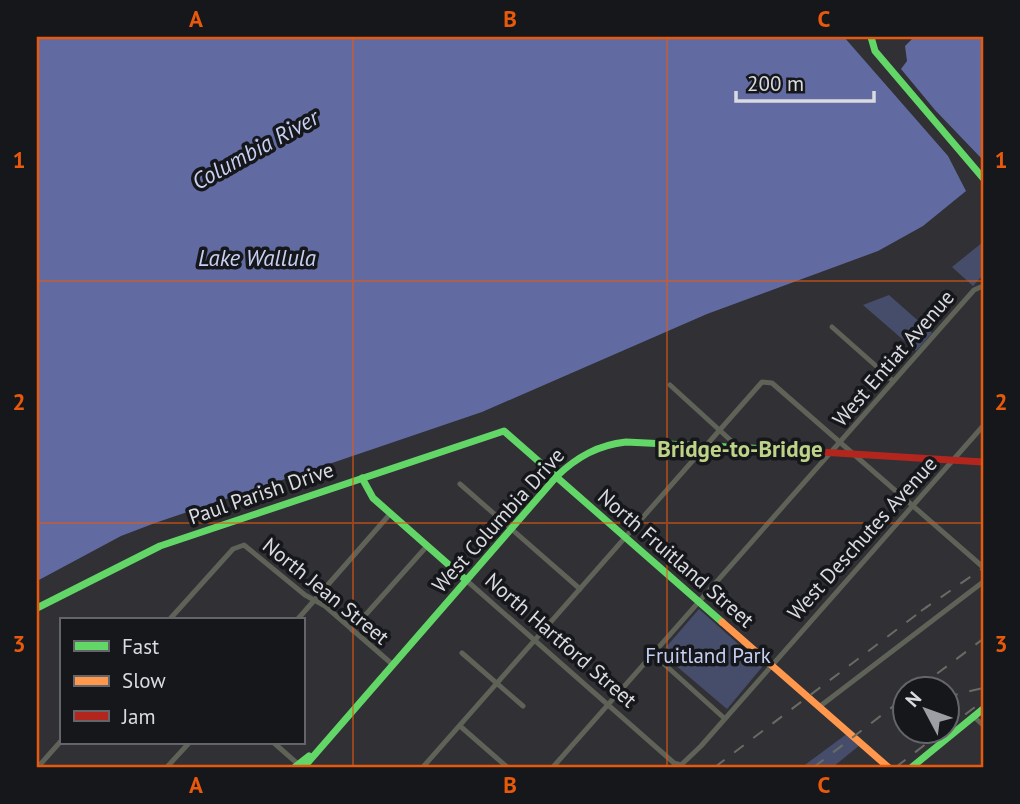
<svg xmlns="http://www.w3.org/2000/svg" width="1020" height="804" font-family="'PT Sans',sans-serif">
<style>
.green{fill:#464d6b}
.water{fill:#616ba1}
.lines{fill:none;stroke-linecap:round;stroke-linejoin:round}
.street{stroke:#5e6257;stroke-width:5}
.fast{stroke:#63d668;stroke-width:7}
.slow{stroke:#ff974d;stroke-width:7}
.jam{stroke:#b3261e;stroke-width:7}
.rail{stroke:#696c65;stroke-width:2;stroke-dasharray:12 12;stroke-linecap:butt}
.grid{fill:none;stroke:#e8590c;stroke-width:2;stroke-opacity:0.55}
.labels{text-anchor:middle;dominant-baseline:central;stroke-width:7;stroke-linejoin:round;paint-order:stroke}
.street-label{font-size:21px;fill:#d9dbe1;stroke:#16171b}
.park-label{font-size:21px;fill:#c6cef1;stroke:#16171b}
.water-label{font-size:23px;font-style:italic;fill:#c7d0f2;stroke:#16171b}
.neighbourhood-label{font-size:23px;font-weight:bold;fill:#bed388;stroke:#16171b}
.neatline{fill:none;stroke:#e8590c;stroke-width:2.5}
.grid-label{font-size:23px;text-anchor:middle;font-weight:bold;fill:#e8590c}
</style>
<rect width="100%" height="100%" fill="#303035"/>
<g class="green">
<polygon points="983,242 983,275 973,286 952,267"/>
<polygon points="889,295 932,333 916,351 863,305"/>
<polygon points="699,609 763,666 727,709 661,653"/>
<polygon points="848,733 861,744 833,767 802,767"/>
</g>
<g class="water">
<polygon points="37,37 844,37 948,156 966,191 923,226 878,251 707,314 482,412 155,523 121,536 37,581"/>
<polygon points="914,37 983,37 983,160 935,110 901,69 907,61 905,46"/>
</g>
<g class="lines">
<g class="street">
<polyline points="832,327 893,381"/>
<polyline points="670,385 738,447"/>
<polyline points="460,484 580,589"/>
<polyline points="466,580 674,763 681,765 701,746 983,426"/>
<polyline points="169,620 233,549 244,545 305,595 325,606 392,664"/>
<polyline points="297,620 390,514"/>
<polyline points="352,630 427,546"/>
<polyline points="462,653 523,706"/>
<polyline points="653,654 724,718"/>
<polyline points="819,707 983,582"/>
<polyline points="973,716 983,725"/>
<polyline points="460,726 507,767"/>
<polyline points="274,743 299,765"/>
<polyline points="38,767 61,741"/>
<polyline points="167,767 189,743"/>
<polyline points="423,767 762,382 772,383 983,567"/>
<polyline points="553,767 974,290 983,286"/>
</g>
<g class="fast">
<polyline points="871,37 875,51 983,178"/>
<polyline points="362,478 373,498 466,580"/>
<polyline points="37,608 160,546 504,431 722,622"/>
<polyline points="295,767 309,756"/>
<path d="M304,767L557,476C577,457 598,445 626,442L771,449"/>
<polyline points="912,767 983,709"/>
</g>
<polyline class="slow" points="722,622 888,767"/>
<polyline class="jam" points="771,449 983,462"/>
<g class="rail">
<polyline points="921,611 983,568"/>
<polyline points="918,688 983,639"/>
<polyline points="946,697 983,688"/>
<polyline points="946,729 983,701"/>
<polyline points="715,767 928,606"/>
<polyline points="814,767 904,698"/>
<polyline points="896,767 944,730"/>
</g>
</g>
<path class="grid" d="M353,37V767M667,37V767M37,281H983M37,523H983"/>
<g class="labels">
<g class="street-label">
<text transform="translate(893 358) rotate(-49)">West Entiat Avenue</text>
<text transform="translate(261 493) rotate(-19)">Paul Parish Drive</text>
<text transform="translate(498 520) rotate(-48)">West Columbia Drive</text>
<text transform="translate(862 538) rotate(-48)">West Deschutes Avenue</text>
<text transform="translate(676 558) rotate(41)">North Fruitland Street</text>
<text transform="translate(326 591) rotate(39)">North Jean Street</text>
<text transform="translate(561 640) rotate(41)">North Hartford Street</text>
</g>
<g class="park-label">
<text x="708" y="655">Fruitland Park</text>
</g>
<g class="water-label">
<text transform="translate(255 149) rotate(-29)">Columbia River</text>
<text x="257" y="257">Lake Wallula</text>
</g>
<g class="neighbourhood-label">
<text x="740" y="448">Bridge-to-Bridge</text>
</g>
</g>
<rect width="1020" height="804" fill="none" stroke="#16171b" stroke-width="77"/>
<rect x="60" y="618" width="245" height="126" fill="#16171b" stroke="#64656a" stroke-width="2"/>
<rect x="74" y="641" width="35" height="10" fill="#63d668" stroke="#64656a" stroke-width="2"/>
<text x="122" y="654" font-size="21" fill="#d9dbe1">Fast</text>
<rect x="74" y="676" width="35" height="10" fill="#ff974d" stroke="#64656a" stroke-width="2"/>
<text x="122" y="688" font-size="21" fill="#d9dbe1">Slow</text>
<rect x="74" y="711" width="35" height="10" fill="#b3261e" stroke="#64656a" stroke-width="2"/>
<text x="122" y="724" font-size="21" fill="#d9dbe1">Jam</text>
<g transform="translate(926 710) rotate(311)"><circle r="33" fill="#16171b" stroke="#64656a" stroke-width="2"/>
<path d="M0-5L12 26L0 18L-12 26Z" fill="#9e9fa5"/>
<text y="-10" font-size="19" font-weight="bold" text-anchor="middle" fill="#d9dbe1">N</text>
</g>
<path d="M736 91v10h138v-10" fill="none" stroke="#d9dbe1" stroke-width="3.5"/>
<text x="747" y="91" font-size="21" fill="#d9dbe1" stroke="#16171b" stroke-width="5" paint-order="stroke">200 m</text>
<rect x="38" y="38" width="944" height="728" class="neatline"/>
<g class="grid-label">
<text x="196" y="27">A</text>
<text x="510" y="27">B</text>
<text x="824" y="27">C</text>
<text x="19" y="168">1</text>
<text x="1001" y="168">1</text>
<text x="19" y="410">2</text>
<text x="1001" y="410">2</text>
<text x="19" y="652">3</text>
<text x="1001" y="652">3</text>
<text x="196" y="793">A</text>
<text x="510" y="793">B</text>
<text x="824" y="793">C</text>
</g>
</svg>
